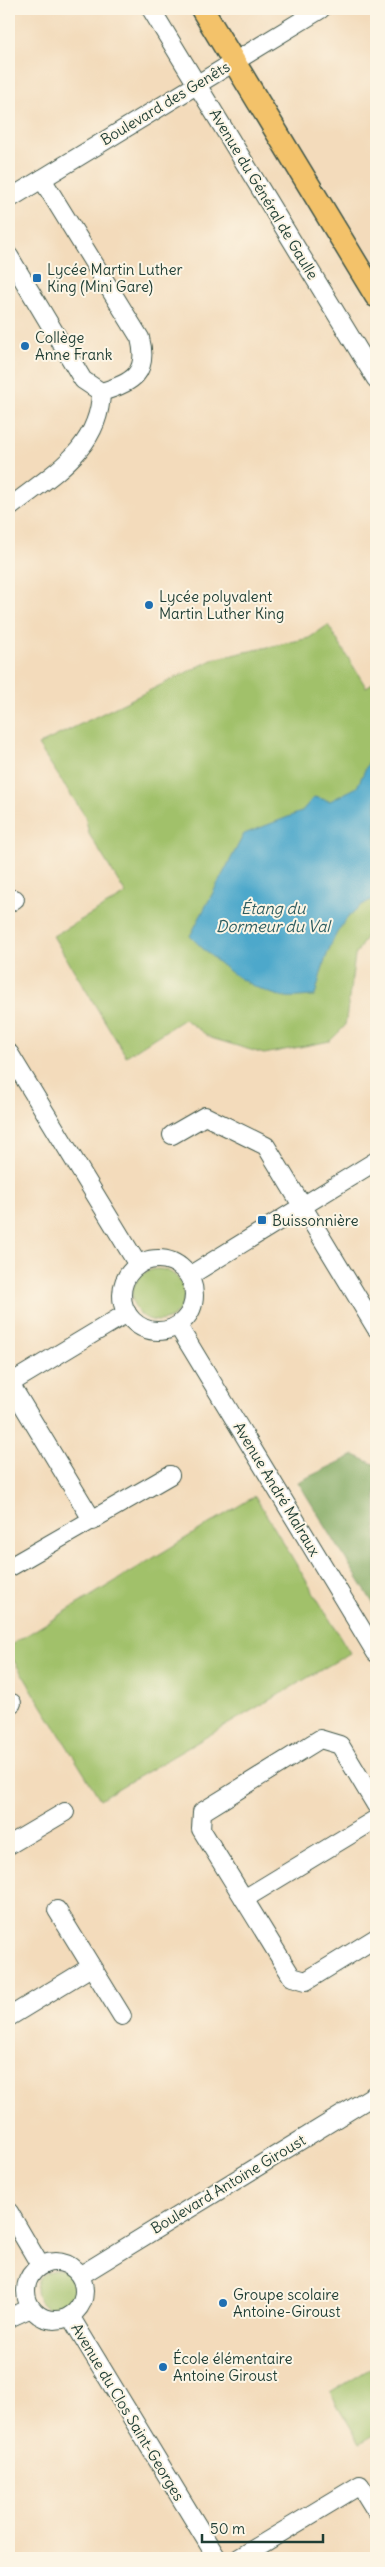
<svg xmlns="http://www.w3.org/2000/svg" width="385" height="2567" font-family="Delius,sans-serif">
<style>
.green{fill:#a1c16a;stroke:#607f4f}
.forest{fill:#80a75e;stroke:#507249}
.water{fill:#4da8cb;stroke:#367280}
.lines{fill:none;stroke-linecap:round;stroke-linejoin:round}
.minor-casing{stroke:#3f5548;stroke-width:20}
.major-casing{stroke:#3f5548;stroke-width:25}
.minor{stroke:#fff;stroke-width:18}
.major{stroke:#f3c26a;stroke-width:22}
.poi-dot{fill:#1f6fb2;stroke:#fcf5e5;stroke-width:2}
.labels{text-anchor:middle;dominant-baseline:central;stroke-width:4;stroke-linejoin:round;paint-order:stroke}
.street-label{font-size:15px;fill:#1f3d34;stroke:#fcf5e5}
.poi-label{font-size:15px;fill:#1f3d34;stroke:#fcf5e5;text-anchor:start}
.water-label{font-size:16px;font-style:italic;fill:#2d5d61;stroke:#fcf5e5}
</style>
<rect width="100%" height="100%" fill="#fcf5e5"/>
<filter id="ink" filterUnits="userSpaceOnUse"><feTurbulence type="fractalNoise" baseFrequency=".02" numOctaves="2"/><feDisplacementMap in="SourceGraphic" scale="10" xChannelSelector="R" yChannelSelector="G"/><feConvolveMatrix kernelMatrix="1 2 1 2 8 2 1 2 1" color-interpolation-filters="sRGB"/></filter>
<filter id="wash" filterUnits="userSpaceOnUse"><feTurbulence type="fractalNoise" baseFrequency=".0096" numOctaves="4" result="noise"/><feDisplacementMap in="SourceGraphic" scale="20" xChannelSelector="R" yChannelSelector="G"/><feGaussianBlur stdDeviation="1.12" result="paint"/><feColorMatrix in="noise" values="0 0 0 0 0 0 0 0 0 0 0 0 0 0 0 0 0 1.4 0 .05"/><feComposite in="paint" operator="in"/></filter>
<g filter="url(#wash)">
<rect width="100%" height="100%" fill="#f3dbbb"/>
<g class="green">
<polygon points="328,625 366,687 376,681 376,926 372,927 355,956 345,1026 330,1041 264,1054 211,1038 184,1019 126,1056 53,936 126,894 89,834 85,816 38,745 214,659 309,638"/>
<circle cx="158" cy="1295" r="26"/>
<polygon points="255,1496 350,1653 100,1799 9,1653 9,1646"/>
<circle cx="56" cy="2290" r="20"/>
<polygon points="376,2365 376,2434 360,2443 330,2393"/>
</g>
<polygon class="forest" points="354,1455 376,1465 376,1608 298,1482"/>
<path class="water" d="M376,746V898C335,914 325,958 315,996C304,996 290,999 280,996C244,987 216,962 190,936L244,834L301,812L314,797L330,801L357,787Z"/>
</g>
<g filter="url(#ink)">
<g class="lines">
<defs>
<g id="minor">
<polyline points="151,9 376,379"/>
<polyline points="9,199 321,9"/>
<path d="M9,256L83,380L101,392C133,383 149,373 140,338L42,179"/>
<path d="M9,508C50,475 100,450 101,392"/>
<polyline points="9,903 15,899"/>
<polyline points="9,1053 138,1265"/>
<polyline points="172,1135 205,1116 266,1146 376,1328"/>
<circle cx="158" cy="1295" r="36"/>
<polyline points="189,1276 376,1161"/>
<polyline points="178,1326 376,1653"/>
<polyline points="9,1382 93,1521"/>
<polyline points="9,1384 127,1313"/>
<polyline points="10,1567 170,1475"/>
<polyline points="9,1705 12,1703"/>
<polyline points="376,1805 340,1745 320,1739 202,1812 201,1829 292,1977 306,1981 376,1938"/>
<polyline points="9,1845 65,1812"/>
<polyline points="244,1899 376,1819"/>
<polyline points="57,1910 122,2016"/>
<polyline points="9,2017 91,1967"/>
<polyline points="9,2212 40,2265"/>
<circle cx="55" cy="2291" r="29"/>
<polyline points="81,2275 376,2094"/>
<polyline points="70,2316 217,2558"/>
<polyline points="9,2318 31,2308"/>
<polyline points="239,2558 360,2485 376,2511"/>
</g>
<polyline id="major" points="202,9 376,296"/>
</defs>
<use href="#minor" class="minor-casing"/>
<use href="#major" class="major-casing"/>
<use href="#minor" class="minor"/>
<use href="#major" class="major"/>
</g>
</g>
<g class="poi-dot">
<rect x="32" y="273" width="10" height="10" rx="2.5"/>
<circle cx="25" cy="346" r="5"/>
<circle cx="149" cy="605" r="5"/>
<rect x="257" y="1215" width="10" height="10" rx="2.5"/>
<circle cx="223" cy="2303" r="5"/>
<circle cx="163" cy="2367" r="5"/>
</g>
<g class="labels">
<g class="street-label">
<text transform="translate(165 103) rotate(-31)">Boulevard des Genêts</text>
<text transform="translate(264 194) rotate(59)">Avenue du Général de Gaulle</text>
<text transform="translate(277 1489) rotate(59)">Avenue André Malraux</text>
<text transform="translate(228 2184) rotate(-31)">Boulevard Antoine Giroust</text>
<text transform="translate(128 2412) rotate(59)">Avenue du Clos Saint-Georges</text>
</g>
<g class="poi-label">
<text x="47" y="269">Lycée Martin Luther<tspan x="47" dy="17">King (Mini Gare)</tspan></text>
<text x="35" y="337">Collège<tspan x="35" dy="17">Anne Frank</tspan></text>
<text x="159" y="596">Lycée polyvalent<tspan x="159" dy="17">Martin Luther King</tspan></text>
<text x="272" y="1220">Buissonnière</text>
<text x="233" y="2294">Groupe scolaire<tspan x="233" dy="17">Antoine-Giroust</tspan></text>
<text x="173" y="2358">École élémentaire<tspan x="173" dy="17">Antoine Giroust</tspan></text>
</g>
<g class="water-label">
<text x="273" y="908">Étang du<tspan x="273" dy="18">Dormeur du Val</tspan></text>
</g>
</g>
<rect width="385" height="2567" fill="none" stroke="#fcf5e5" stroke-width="30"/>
<path d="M202 2534v8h121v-8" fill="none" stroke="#1f3d34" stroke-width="2.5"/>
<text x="210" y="2534" font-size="15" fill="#1f3d34" stroke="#fcf5e5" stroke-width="4" paint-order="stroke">50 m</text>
</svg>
